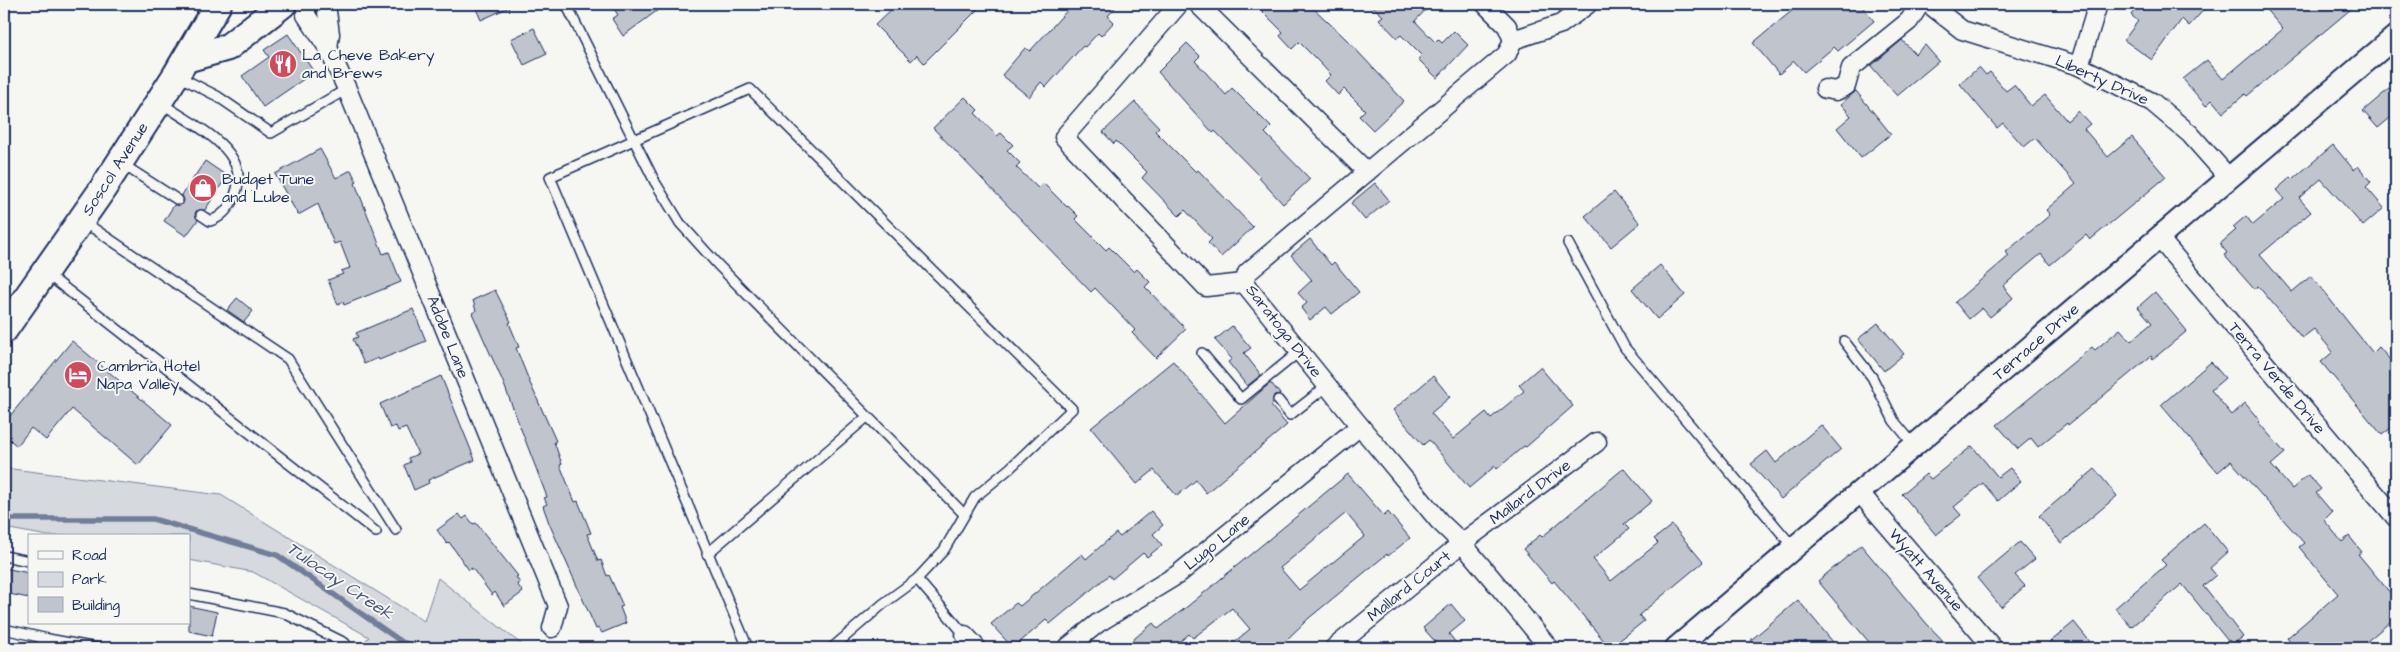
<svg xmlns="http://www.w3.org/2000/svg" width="2400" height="652" font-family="'Architects Daughter',sans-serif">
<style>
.green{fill:#d6d9dd;stroke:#78849e}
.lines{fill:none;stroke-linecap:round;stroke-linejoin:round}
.stream{stroke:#717e99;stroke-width:5.5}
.building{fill:#c0c4cd;stroke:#1b2f5e;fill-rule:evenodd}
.service-casing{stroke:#1b2f5e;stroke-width:12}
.minor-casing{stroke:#1b2f5e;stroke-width:21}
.tertiary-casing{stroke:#1b2f5e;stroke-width:25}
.primary-casing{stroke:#1b2f5e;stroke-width:30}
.service{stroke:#f6f6f2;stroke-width:9}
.minor{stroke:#f6f6f2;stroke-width:18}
.tertiary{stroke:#f6f6f2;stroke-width:21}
.primary{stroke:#f6f6f2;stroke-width:26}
.labels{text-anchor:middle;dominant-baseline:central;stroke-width:4;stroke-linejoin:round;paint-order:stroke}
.poi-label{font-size:16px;fill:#1b2f5e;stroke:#f6f6f2;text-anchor:start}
.street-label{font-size:16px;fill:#1b2f5e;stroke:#f6f6f2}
.water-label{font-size:18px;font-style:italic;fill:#46567b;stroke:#f6f6f2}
</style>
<rect width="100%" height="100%" fill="#f6f6f2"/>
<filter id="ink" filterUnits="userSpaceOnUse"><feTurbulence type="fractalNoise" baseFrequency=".02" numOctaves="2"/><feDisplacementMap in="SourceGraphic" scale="10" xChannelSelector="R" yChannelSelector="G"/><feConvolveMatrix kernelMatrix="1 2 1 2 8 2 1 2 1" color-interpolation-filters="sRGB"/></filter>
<g filter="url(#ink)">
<polygon class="green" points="4,468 221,495 424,621 438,578 526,648 357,648 369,637 253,572 189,560 189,536 48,536 4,528"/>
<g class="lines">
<polyline class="stream" points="4,519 153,519 277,555 402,642 420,648"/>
</g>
<g class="building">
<polygon points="474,4 516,4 481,20"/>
<polygon points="611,4 666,4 623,36 612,19 618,15"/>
<polygon points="897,4 983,4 924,63 917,55 911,61 875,25"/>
<polygon points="1073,4 1118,4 1108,16 1114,22 1101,36 1098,33 1085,47 1083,46 1046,87 1041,82 1029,97 1002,75 1025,48 1030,51"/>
<polygon points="1255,4 1309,4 1346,39 1404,101 1373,130 1359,116 1365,110 1344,89 1338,95 1325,81 1331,75 1320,63 1299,42 1292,49 1280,36 1283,32"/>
<polygon points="1370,4 1431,4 1415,21 1435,42 1438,39 1442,43 1454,31 1468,45 1437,78 1418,59 1422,56 1401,35 1397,38 1379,19 1383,16"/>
<polygon points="1800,4 1860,4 1874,21 1838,51 1834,47 1804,72 1794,61 1779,74 1753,43"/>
<polygon points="2139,4 2209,4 2189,26 2182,19 2152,60 2124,40 2138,21 2131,15"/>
<polygon points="2261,4 2357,4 2247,96 2245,94 2223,113 2212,100 2206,106 2183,79 2207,60 2223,79 2283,29"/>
<polygon points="534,28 547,54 524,65 511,39"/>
<polygon points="288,34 314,72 263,107 242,76 269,57 264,50"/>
<polygon points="1902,40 1915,54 1925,45 1939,61 1897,96 1871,66"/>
<polygon points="1187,43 1200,56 1195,61 1207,74 1226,95 1232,88 1271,127 1265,133 1310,179 1283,204 1259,178 1260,177 1215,131 1213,133 1158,72"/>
<polygon points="1979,67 1986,75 1990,72 2006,91 2014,85 2031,106 2045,95 2067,121 2078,111 2090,124 2084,129 2108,157 2132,137 2166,177 2090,240 2086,235 2050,265 2041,254 2003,286 2013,298 1990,317 1982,308 1969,319 1955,302 2009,256 2006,252 2050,215 2046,210 2076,184 2035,138 2024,147 2003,123 1997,128 1960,84"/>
<polygon points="2396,83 2396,113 2378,128 2363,111"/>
<polygon points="1856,91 1891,134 1861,158 1837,128 1851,116 1841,104"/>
<polygon points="965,97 978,110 975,113 997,136 1001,133 1013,145 1007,150 1020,163 1016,167 1038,188 1043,183 1067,207 1068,206 1078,216 1075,219 1106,250 1109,247 1134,272 1137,269 1150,282 1145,287 1186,329 1156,358 1132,333 1135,330 1095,288 1091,292 933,128"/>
<polygon points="1135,102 1159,127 1155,131 1196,172 1198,170 1253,227 1221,257 1208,243 1212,239 1185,210 1179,216 1142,178 1147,172 1116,141 1114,144 1103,132"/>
<polygon points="2333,145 2354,170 2358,166 2371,182 2366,187 2384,208 2363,226 2321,179 2299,198 2311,212 2260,255 2292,292 2311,276 2373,353 2379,347 2396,367 2396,424 2382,435 2321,362 2333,352 2314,329 2302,338 2258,286 2254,289 2224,255 2227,253 2220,244 2236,230 2233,227 2246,216 2253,225 2284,199 2276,190 2291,177 2293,179"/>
<polygon points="320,149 336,178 351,170 357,182 355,183 383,254 389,252 401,282 344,305 343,302 338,305 328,280 343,274 341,271 350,268 340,242 334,244 318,204 298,215 275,174"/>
<polygon points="205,161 227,176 205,210 196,211 195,215 198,220 186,236 164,221 174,205 183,204 184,200 182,195"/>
<polygon points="1375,183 1389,200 1365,220 1351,203"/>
<polygon points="1614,192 1640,223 1611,247 1585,216"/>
<polygon points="1310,239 1331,265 1334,262 1359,292 1332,314 1326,307 1310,320 1301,308 1307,303 1298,293 1312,280 1291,255"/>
<polygon points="1660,265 1685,295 1657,319 1632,289"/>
<polygon points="495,290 511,322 509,323 519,347 516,348 530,383 556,441 554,442 562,464 560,465 575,502 578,501 591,533 587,534 598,561 601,560 607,576 609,575 623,606 620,607 626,623 602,633 599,628 596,629 549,523 543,506 547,504 544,498 547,497 503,382 472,313 476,311 473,300"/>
<polygon points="2155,292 2187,331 2153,359 2151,356 2068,425 2067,423 2038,447 2031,438 2018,449 1997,425 2092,347 2095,350 2120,329 2131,341 2152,323 2138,307"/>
<polygon points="237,298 253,311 244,322 227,310"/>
<polygon points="413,309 426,341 379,360 378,358 364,364 353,339 358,337 356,333"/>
<polygon points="1878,323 1904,354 1884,371 1858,339"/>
<polygon points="1232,326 1251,348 1244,353 1261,375 1247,386 1228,362 1232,359 1215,340"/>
<polygon points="72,341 172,425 138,465 72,409 46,440 31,428 17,446 4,435 4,423"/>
<polygon points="1173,361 1225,423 1269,384 1272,384 1280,394 1274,395 1273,404 1271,406 1287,425 1206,493 1196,480 1177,496 1154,470 1137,484 1091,428"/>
<polygon points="2211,362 2225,378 2211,390 2232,415 2245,403 2260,421 2258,422 2285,453 2271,465 2292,489 2308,475 2321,489 2316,493 2332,512 2324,520 2342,542 2349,536 2362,552 2358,554 2396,600 2396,617 2359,648 2295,648 2287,638 2338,594 2299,547 2304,543 2231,461 2218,472 2161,405"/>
<polygon points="1540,367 1573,406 1526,447 1524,446 1497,469 1495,466 1469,488 1429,440 1423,445 1393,410 1433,376 1450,397 1431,413 1453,439 1486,412 1491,418 1524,391 1519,385"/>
<polygon points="441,376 475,460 428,480 429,483 414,490 404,465 410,462 408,458 418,454 406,428 398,431 396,426 390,428 380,404"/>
<polygon points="1821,425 1841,449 1781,499 1751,464 1767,451 1776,463"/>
<polygon points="1972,446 1998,477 2010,468 2021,481 1998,501 1983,483 1954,507 1961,515 1936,535 1902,494 1926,474 1931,479"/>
<polygon points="1624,468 1652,501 1624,524 1629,529 1593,559 1611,581 1658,543 1654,539 1672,525 1703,562 1639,615 1644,621 1610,648 1554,581 1552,583 1523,549 1540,535 1542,537"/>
<polygon points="2095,469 2117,496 2061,543 2039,516"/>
<path d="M1348,474L1384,516L1388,512L1410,538L1388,556L1387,554L1309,618L1278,648H1227L1250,629L1232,608L1193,638L1189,634L1172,648H1123L1153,623L1158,629L1188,606ZM1346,513L1365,536L1299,590L1280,568Z"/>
<polygon points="1151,511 1163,525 1153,534 1162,545 1147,557 1143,553 1112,579 1109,575 1050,624 1046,620 1013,648 991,624 1016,603 1020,606 1082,554 1086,559 1116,533 1120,537"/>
<polygon points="459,514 463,519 467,516 473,524 476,523 518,576 516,577 520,583 517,584 523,592 504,606 495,592 492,595 472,568 469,570 449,542 447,544 437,530"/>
<polygon points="2204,523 2228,552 2210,568 2216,575 2203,586 2243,637 2233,644 2229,640 2228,641 2182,584 2131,627 2115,608 2166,565 2161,560"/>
<polygon points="2020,542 2035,559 2015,575 2025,586 2001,607 1977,578"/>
<polygon points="1861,545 1927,624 1950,648 1874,648 1818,581"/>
<polygon points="4,568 29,573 29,598 4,593"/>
<polygon points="1798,600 1838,648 1758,648 1751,640"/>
<polygon points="1451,604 1465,621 1449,634 1460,648 1441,648 1423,628"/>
<polygon points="189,606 217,612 212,636 189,631"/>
<polygon points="2074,622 2095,648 2043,648"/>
</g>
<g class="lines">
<defs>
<g id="service">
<polyline points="566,4 655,182 680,223 718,265 964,514"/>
<polyline points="178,76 217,96 271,133 347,89"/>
<path d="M160,102C188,123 254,149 235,195C230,207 223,217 210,221L201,215"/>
<polyline points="122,164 178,200"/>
<polyline points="84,222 288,359 396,530"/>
<polyline points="1568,243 1625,348 1794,548"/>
<polyline points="47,274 376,532"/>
<polyline points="1844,341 1872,377 1894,421 1914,445"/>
<polyline points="1202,353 1241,399 1300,351"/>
<polyline points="1278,400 1290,415 1327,386"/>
<polyline points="707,554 867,417"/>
<polyline points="4,556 29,561"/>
<polyline points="917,579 965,635"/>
<polyline points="189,594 284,613 345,643"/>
<polyline points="4,629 48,639 38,648"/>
<polyline points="48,639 97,648"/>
<polyline points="748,648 550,177 750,89 1072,409 1010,468 975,497 944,550 917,579 883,604 832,648"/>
</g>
<g id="minor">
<polyline points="306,4 306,15 328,48 347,89 558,606 552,628"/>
<polyline points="326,4 330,34 328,48"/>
<polyline points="1179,4 1064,137 1206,287 1244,283"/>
<polyline points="1198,4 1367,172"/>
<polyline points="1485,4 1507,26 1513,40 1507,54 1247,273 1244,283 1360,426 1439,521 1462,543 1509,599 1549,648"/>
<polyline points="1929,4 1962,30 2079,66 2152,102 2190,134 2228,177"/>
<polyline points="1513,40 1561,24 1588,4"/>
<polyline points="2079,66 2098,4"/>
<polyline points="1825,89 1836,91 1846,86 1851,68 1909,21 1920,4"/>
<polyline points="2158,237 2396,518"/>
<polyline points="1860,493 1993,648"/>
<polyline points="965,635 977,648"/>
<polyline points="1067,648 1098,623 1177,575 1360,426"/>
<polyline points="1334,648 1462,543 1597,442"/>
</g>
<polyline id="tertiary" points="1676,648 2396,36"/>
<g id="primary">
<polyline points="186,59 228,47 283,4"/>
<polyline points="4,330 100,193 176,75 218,4"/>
</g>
</defs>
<use href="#service" class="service-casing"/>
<use href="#minor" class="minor-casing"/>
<use href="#tertiary" class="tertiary-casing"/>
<use href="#primary" class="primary-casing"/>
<use href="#service" class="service"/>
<use href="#minor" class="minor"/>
<use href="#tertiary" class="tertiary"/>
<use href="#primary" class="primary"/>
</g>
</g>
<defs>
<symbol id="restaurant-disc" viewBox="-11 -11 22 22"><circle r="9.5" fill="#d1495b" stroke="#f6f6f2"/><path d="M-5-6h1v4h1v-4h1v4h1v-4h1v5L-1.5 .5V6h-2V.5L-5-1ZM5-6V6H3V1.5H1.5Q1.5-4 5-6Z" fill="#fff"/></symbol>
<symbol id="shop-disc" viewBox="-11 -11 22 22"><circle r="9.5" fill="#d1495b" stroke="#f6f6f2"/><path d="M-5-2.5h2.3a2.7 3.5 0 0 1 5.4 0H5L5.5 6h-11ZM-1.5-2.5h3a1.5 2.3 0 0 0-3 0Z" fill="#fff"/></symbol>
<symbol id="hotel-disc" viewBox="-11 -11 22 22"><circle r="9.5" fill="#d1495b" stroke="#f6f6f2"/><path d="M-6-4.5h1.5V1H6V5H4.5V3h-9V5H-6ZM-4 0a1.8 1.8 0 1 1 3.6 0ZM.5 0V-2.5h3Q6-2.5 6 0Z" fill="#fff"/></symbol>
</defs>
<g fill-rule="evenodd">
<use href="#restaurant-disc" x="267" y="48" width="32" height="32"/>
<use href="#shop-disc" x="187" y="172" width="32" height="32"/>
<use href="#hotel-disc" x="62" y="359" width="32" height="32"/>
</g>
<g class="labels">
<g class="poi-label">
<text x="302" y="55">La Cheve Bakery<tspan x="302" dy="18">and Brews</tspan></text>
<text x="222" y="179">Budget Tune<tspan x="222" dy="18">and Lube</tspan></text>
<text x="97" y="366">Cambria Hotel<tspan x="97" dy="18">Napa Valley</tspan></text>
</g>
<g class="street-label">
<text transform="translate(2102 80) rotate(24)">Liberty Drive</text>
<text transform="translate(115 169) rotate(-57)">Soscol Avenue</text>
<text transform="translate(1284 331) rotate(52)">Saratoga Drive</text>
<text transform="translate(448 337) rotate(68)">Adobe Lane</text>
<text transform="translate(2036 342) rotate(-41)">Terrace Drive</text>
<text transform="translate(2277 378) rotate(50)">Terra Verde Drive</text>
<text transform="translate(1530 492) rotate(-37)">Mallard Drive</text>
<text transform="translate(1217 542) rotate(-39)">Lugo Lane</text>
<text transform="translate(1926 570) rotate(49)">Wyatt Avenue</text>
<text transform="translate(1409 586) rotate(-39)">Mallard Court</text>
</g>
<g class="water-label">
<text transform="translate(340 581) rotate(34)">Tulocay Creek</text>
</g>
</g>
<rect width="2400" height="652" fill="none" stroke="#f6f6f2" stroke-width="20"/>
<rect x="10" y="10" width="2380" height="632" fill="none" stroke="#1b2f5e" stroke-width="2" filter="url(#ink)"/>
<rect x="28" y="534" width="162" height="90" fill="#f6f6f2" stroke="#9ea6b7"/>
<rect x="38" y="551" width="25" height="8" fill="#f6f6f2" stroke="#9ea6b7"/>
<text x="72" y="560" font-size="15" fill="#1b2f5e">Road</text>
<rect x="38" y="572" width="25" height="15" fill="#d6d9dd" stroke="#9ea6b7"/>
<text x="72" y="584" font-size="15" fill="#1b2f5e">Park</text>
<rect x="38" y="597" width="25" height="15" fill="#c0c4cd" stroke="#9ea6b7"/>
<text x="72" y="610" font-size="15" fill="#1b2f5e">Building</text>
</svg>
